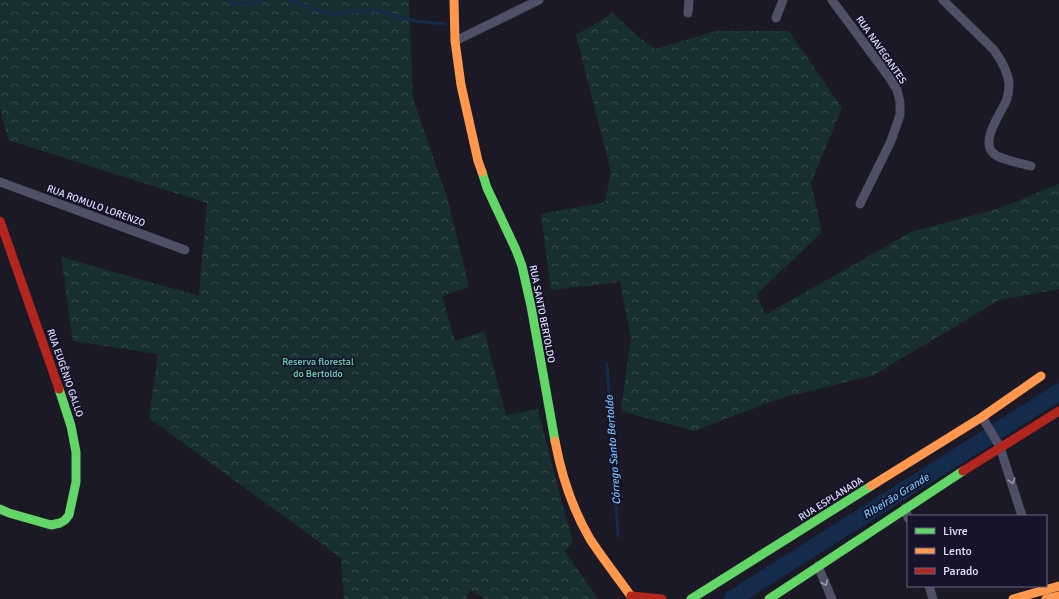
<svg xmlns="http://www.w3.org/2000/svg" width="1059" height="599" font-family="Signika,sans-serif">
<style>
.forest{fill:url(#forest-crowns)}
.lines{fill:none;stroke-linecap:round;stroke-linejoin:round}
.stream{stroke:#142b4b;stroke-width:3}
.river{stroke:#142b4b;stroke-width:17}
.street{stroke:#4f4f65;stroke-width:9}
.fast{stroke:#63d668;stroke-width:9}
.slow{stroke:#ff974d;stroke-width:9}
.jam{stroke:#b3261e;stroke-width:9}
.oneway{stroke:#9897b1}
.labels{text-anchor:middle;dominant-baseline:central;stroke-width:3.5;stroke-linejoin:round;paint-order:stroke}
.street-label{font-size:10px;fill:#e0dffd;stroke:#16132b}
.park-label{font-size:10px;fill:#6edab8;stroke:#16132b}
.water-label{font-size:11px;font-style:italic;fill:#74c2f6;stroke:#16132b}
</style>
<defs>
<pattern id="forest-crowns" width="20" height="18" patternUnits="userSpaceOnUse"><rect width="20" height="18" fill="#17302f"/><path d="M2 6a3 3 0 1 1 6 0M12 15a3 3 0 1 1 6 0" fill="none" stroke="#384e4e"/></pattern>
</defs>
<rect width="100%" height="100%" fill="#1a1925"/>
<g class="forest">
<polygon points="0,0 409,0 409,3 413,99 448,200 469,287 442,296 455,341 484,331 506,415 538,409 558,488 573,542 565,551 598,599 486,599 470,590 466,599 344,599 341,558 149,418 158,354 73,341 61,257 199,296 207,203 8,140 0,107"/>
<polygon points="613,13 637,36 655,49 716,31 789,31 842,108 811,183 822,232 757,294 765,315 911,232 1000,208 1059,184 1059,289 999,300 874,375 778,399 694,431 621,411 631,337 620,282 551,290 541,214 605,202 611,172 576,35"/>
</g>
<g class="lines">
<g class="stream">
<polyline points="229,0 229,3 251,4 264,0"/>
<polyline points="290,0 328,14 376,10 415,21 445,24"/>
<polyline points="607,364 618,536"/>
</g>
<polyline class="river" points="732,599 1059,392"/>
<g class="street">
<polyline points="832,0 889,77 897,90 900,102 900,115 891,141 860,204"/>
<path d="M943,0L994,50C1001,60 1008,71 1009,84C1009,88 1008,95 1007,99C1002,112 980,140 993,153C1000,160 1021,163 1031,166"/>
<polyline points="688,13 689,0"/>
<polyline points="776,18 783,0"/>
<polyline points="455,41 539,0"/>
<polyline points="0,182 185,250"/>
<polyline points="982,417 1000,447 1022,516"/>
<polyline points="905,508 908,518"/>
<polyline points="818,566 832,599"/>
<polyline points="929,586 933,599"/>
</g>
<g class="fast">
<polyline points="482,172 487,188 516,250 522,266 531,306 555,441"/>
<polyline points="0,509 9,513 51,525 60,523 65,520 69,515 76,482 76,452 71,426 59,389"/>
<polyline points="691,599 871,486"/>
<polyline points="769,599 963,471"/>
</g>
<g class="slow">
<polyline points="454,0 455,41 461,85 478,161 482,172"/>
<path d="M555,441C561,473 573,510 590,539C603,559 619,579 633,599"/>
<polyline points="871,486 982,417 1041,376"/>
<polyline points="1013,599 1059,586"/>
<polyline points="1046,599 1059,596"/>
</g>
<g class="jam">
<polyline points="0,221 59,389"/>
<polyline points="963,471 1059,411"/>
<polyline points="631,596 662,599"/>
</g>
</g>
<defs><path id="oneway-chevron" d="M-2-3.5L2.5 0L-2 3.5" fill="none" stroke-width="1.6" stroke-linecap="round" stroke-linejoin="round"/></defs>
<g class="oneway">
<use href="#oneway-chevron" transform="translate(1012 481) rotate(73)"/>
<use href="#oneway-chevron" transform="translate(825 583) rotate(67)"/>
</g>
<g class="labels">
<g class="street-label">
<text transform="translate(881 50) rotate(55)">RUA NAVEGANTES</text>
<text transform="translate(96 206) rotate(20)">RUA ROMULO LORENZO</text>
<text transform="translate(542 314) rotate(79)">RUA SANTO BERTOLDO</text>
<text transform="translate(65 373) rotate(71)">RUA EUGÊNIO GALLO</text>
<text transform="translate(831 499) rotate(-32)">RUA ESPLANADA</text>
</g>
<g class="park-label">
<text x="318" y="362">Reserva florestal<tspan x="318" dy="12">do Bertoldo</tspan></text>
</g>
<g class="water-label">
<text transform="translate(613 450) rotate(-94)">Córrego Santo Bertoldo</text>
<text transform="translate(896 496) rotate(-32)">Ribeirão Grande</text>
</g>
</g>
<rect x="907" y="515" width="140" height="72" fill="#16132b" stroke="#67657f"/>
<rect x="915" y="528" width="20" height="6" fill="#63d668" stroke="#67657f"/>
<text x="943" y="535" font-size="12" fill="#e0dffd">Livre</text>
<rect x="915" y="548" width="20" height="6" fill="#ff974d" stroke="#67657f"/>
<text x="943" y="555" font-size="12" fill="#e0dffd">Lento</text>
<rect x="915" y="568" width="20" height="6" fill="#b3261e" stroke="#67657f"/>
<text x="943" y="575" font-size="12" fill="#e0dffd">Parado</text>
</svg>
